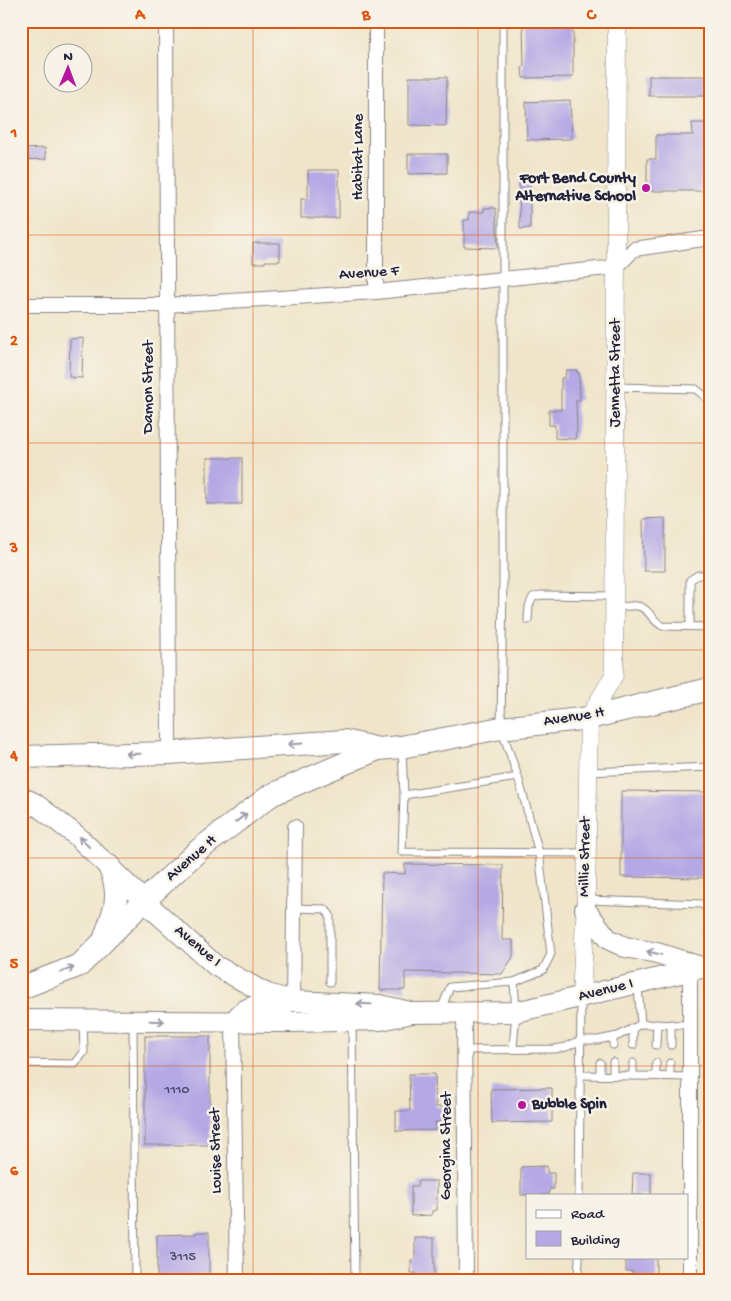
<svg xmlns="http://www.w3.org/2000/svg" width="731" height="1301" font-family="'Gochi Hand',sans-serif">
<style>
.building{fill:#b4a8e5}
.lines{fill:none;stroke-linecap:round;stroke-linejoin:round}
.service-casing{stroke:#898482;stroke-width:9}
.minor-casing{stroke:#898482;stroke-width:16}
.tertiary-casing{stroke:#898482;stroke-width:19}
.secondary-casing{stroke:#898482;stroke-width:22}
.primary-casing{stroke:#898482;stroke-width:24}
.service{stroke:#fff;stroke-width:7}
.minor{stroke:#fff;stroke-width:14}
.tertiary{stroke:#fff;stroke-width:18}
.secondary{stroke:#fff;stroke-width:20}
.primary{stroke:#fff;stroke-width:22}
.oneway{stroke:#9c9ca7}
.grid{fill:none;stroke:#de560e;stroke-width:1;stroke-opacity:0.55}
.poi-dot{fill:#b5179e;stroke:#f7f3e8;stroke-width:2}
.labels{text-anchor:middle;dominant-baseline:central;stroke-width:5;stroke-linejoin:round;paint-order:stroke}
.number-label{font-size:14px;fill:#464466}
.street-label{font-size:16px;fill:#22223b;stroke:#f7f3e8}
.poi-label{font-size:16px;font-weight:bold;fill:#22223b;stroke:#f7f3e8;text-anchor:end}
.neatline{fill:none;stroke:#de560e;stroke-width:2}
.grid-label{font-size:16px;text-anchor:middle;font-weight:bold;fill:#de560e}
</style>
<rect width="100%" height="100%" fill="#f7f3e8"/>
<filter id="ink" filterUnits="userSpaceOnUse"><feTurbulence type="fractalNoise" baseFrequency=".02" numOctaves="2"/><feDisplacementMap in="SourceGraphic" scale="10" xChannelSelector="R" yChannelSelector="G"/><feConvolveMatrix kernelMatrix="1 2 1 2 8 2 1 2 1" color-interpolation-filters="sRGB"/></filter>
<filter id="wash" filterUnits="userSpaceOnUse"><feTurbulence type="fractalNoise" baseFrequency=".0096" numOctaves="4" result="noise"/><feDisplacementMap in="SourceGraphic" scale="20" xChannelSelector="R" yChannelSelector="G"/><feGaussianBlur stdDeviation="1.12" result="paint"/><feColorMatrix in="noise" values="0 0 0 0 0 0 0 0 0 0 0 0 0 0 0 0 0 1.4 0 .05"/><feComposite in="paint" operator="in"/></filter>
<g filter="url(#wash)">
<rect width="100%" height="100%" fill="#f0e5ca"/>
<g id="blocks">
<g class="building">
<polygon points="523,21 573,21 573,77 523,78 522,68 524,67"/>
<rect x="649" y="76" width="61" height="20"/>
<polygon points="409,77 447,77 446,126 409,125"/>
<polygon points="570,100 572,139 527,140 526,102"/>
<polygon points="692,123 710,123 710,191 647,191 647,159 656,159 656,135 693,135"/>
<polygon points="45,148 46,159 21,160 21,149"/>
<polygon points="408,154 447,154 447,173 408,174"/>
<polygon points="308,170 339,170 339,218 301,218 301,199 308,199"/>
<polygon points="519,179 530,179 530,228 520,229"/>
<polygon points="484,208 496,208 498,248 464,247 464,220 469,220 469,212 484,212"/>
<polygon points="253,243 280,243 280,261 265,261 265,263 253,263"/>
<polygon points="83,338 82,378 69,377 70,339"/>
<polygon points="566,370 577,370 577,373 579,373 580,400 576,400 577,432 576,432 575,439 555,438 555,425 549,425 549,410 561,410 561,378 565,378"/>
<rect x="207" y="458" width="35" height="46"/>
<polygon points="665,518 665,571 644,571 643,519"/>
<polygon points="621,791 710,792 710,878 621,877"/>
<polygon points="405,864 503,865 502,940 513,940 513,957 502,974 405,972 405,990 380,990 382,873 405,874"/>
<rect x="145" y="1036" width="65" height="109"/>
<polygon points="409,1074 435,1074 436,1107 448,1107 448,1122 435,1122 436,1130 396,1131 396,1111 410,1111"/>
<polygon points="552,1088 552,1122 492,1123 491,1089"/>
<polygon points="547,1166 547,1173 554,1173 554,1189 549,1189 549,1195 521,1195 521,1167"/>
<polygon points="633,1173 651,1173 651,1195 632,1195"/>
<polygon points="418,1181 437,1181 437,1210 432,1211 432,1215 411,1216 411,1186 417,1186"/>
<polygon points="196,1232 209,1232 209,1280 157,1280 157,1235 196,1234"/>
<polygon points="415,1238 434,1238 434,1280 416,1280 416,1273 411,1273 411,1260 415,1260"/>
<polygon points="626,1257 656,1257 656,1278 633,1280 633,1271 626,1271"/>
</g>
</g>
</g>
<g filter="url(#ink)">
<use href="#blocks" fill-opacity="0" stroke="#898482" stroke-width="1"/>
<g class="lines">
<defs>
<g id="service">
<polyline points="503,21 503,578 501,728 518,777 539,853 551,954 543,970 514,982 516,1012 513,1049"/>
<polyline points="617,387 696,389 710,401"/>
<path d="M616,608C622,607 631,605 637,606C649,607 652,622 663,626L710,627"/>
<polyline points="528,620 529,606 533,597 541,595 614,596"/>
<polyline points="690,626 690,580 698,575 710,575"/>
<polyline points="402,750 404,795 402,852 585,853"/>
<polyline points="588,772 710,767"/>
<polyline points="404,795 518,777"/>
<polyline points="586,900 702,904 708,910 710,935"/>
<polyline points="294,908 325,909 330,915 330,982"/>
<polyline points="638,986 641,1024 690,1025"/>
<polyline points="441,1010 450,987 514,982"/>
<polyline points="352,1021 355,1280"/>
<polyline points="133,1023 135,1280"/>
<polyline points="613,1037 613,1045"/>
<polyline points="633,1045 633,1028"/>
<polyline points="656,1045 657,1024"/>
<polyline points="671,1045 671,1024"/>
<polyline points="464,1050 555,1049 566,1047 581,1040 598,1040 618,1036 641,1024"/>
<polyline points="21,1063 75,1064 84,1052 83,1021"/>
<polyline points="580,1075 690,1077"/>
<polyline points="600,1075 600,1063"/>
<polyline points="613,1075 613,1062"/>
<polyline points="633,1076 633,1063"/>
<polyline points="656,1076 656,1063"/>
<polyline points="670,1076 670,1063"/>
<polyline points="579,1195 581,998"/>
<polyline points="578,1280 579,1257"/>
</g>
<g id="minor">
<polyline points="166,21 169,753"/>
<polyline points="376,21 376,292"/>
<polyline points="21,305 166,305 376,292 617,267 634,249 710,238"/>
<polyline points="21,818 34,803"/>
<polyline points="690,970 690,1280"/>
<polyline points="293,1001 295,827"/>
<polyline points="464,1013 466,1280"/>
<polyline points="233,1023 237,1280"/>
</g>
<polyline id="tertiary" points="581,997 586,900 589,718 614,675 617,21"/>
<g id="secondary">
<polyline points="21,797 34,803 77,836 144,901 216,966 267,994 293,1001 380,1005 410,1012"/>
<polyline points="585,909 608,939 625,947 657,953 701,967"/>
<polyline points="21,1020 293,1022 381,1020 412,1013 516,1012 710,966"/>
<path d="M233,1023C246,1000 264,1008 287,1003"/>
</g>
<g id="primary">
<polyline points="21,757 169,753 344,741 378,749"/>
<path d="M105,937C115,910 122,894 109,866"/>
<polyline points="21,988 80,965 144,901 200,849 271,795 378,749 401,747 501,728 589,718 710,689"/>
</g>
</defs>
<use href="#service" class="service-casing"/>
<use href="#minor" class="minor-casing"/>
<use href="#tertiary" class="tertiary-casing"/>
<use href="#secondary" class="secondary-casing"/>
<use href="#primary" class="primary-casing"/>
<use href="#service" class="service"/>
<use href="#minor" class="minor"/>
<use href="#tertiary" class="tertiary"/>
<use href="#secondary" class="secondary"/>
<use href="#primary" class="primary"/>
</g>
<defs><path id="oneway-shaft" d="M-6 0H5M1.5-3L5.5 0L1.5 3" fill="none" stroke-width="1.6" stroke-linecap="round" stroke-linejoin="round" transform="scale(1.25)"/></defs>
<g class="oneway">
<use href="#oneway-shaft" transform="translate(295 744) rotate(176)"/>
<use href="#oneway-shaft" transform="translate(133 754) rotate(179)"/>
<use href="#oneway-shaft" transform="translate(241 818) rotate(-38)"/>
<use href="#oneway-shaft" transform="translate(84 842) rotate(-135)"/>
<use href="#oneway-shaft" transform="translate(654 953) rotate(-167)"/>
<use href="#oneway-shaft" transform="translate(67 970) rotate(-22)"/>
<use href="#oneway-shaft" transform="translate(364 1004) rotate(-178)"/>
<use href="#oneway-shaft" transform="translate(157 1021) rotate(2)"/>
</g>
</g>
<path class="grid" d="M253,21V1280M478,21V1280M21,235H710M21,443H710M21,650H710M21,858H710M21,1066H710"/>
<g class="poi-dot">
<circle cx="646" cy="188" r="5"/>
<circle cx="522" cy="1105" r="5"/>
</g>
<g class="labels">
<g class="number-label">
<text x="177" y="1090">1110</text>
<text x="183" y="1257">3115</text>
</g>
<g class="street-label">
<text transform="translate(359 157) rotate(-90)">Habitat Lane</text>
<text transform="translate(369 274) rotate(-4)">Avenue F</text>
<text transform="translate(616 373) rotate(-90)">Jennetta Street</text>
<text transform="translate(149 387) rotate(-90)">Damon Street</text>
<text transform="translate(574 718) rotate(-9)">Avenue H</text>
<text transform="translate(586 857) rotate(-89)">Millie Street</text>
<text transform="translate(192 859) rotate(-41)">Avenue H</text>
<text transform="translate(197 947) rotate(40)">Avenue I</text>
<text transform="translate(606 991) rotate(-14)">Avenue I</text>
<text transform="translate(447 1146) rotate(-90)">Georgina Street</text>
<text transform="translate(217 1151) rotate(-91)">Louise Street</text>
</g>
<g class="poi-label">
<text x="636" y="179">Fort Bend County<tspan x="636" dy="18">Alternative School</tspan></text>
<text x="532" y="1105" text-anchor="start">Bubble Spin</text>
</g>
</g>
<rect width="731" height="1301" fill="none" stroke="#f7f3e8" stroke-width="55"/>
<rect x="526" y="1194" width="162" height="65" fill="#f7f3e8" stroke="#a29fa3"/>
<rect x="536" y="1210" width="25" height="8" fill="#ffffff" stroke="#a29fa3"/>
<text x="571" y="1218" font-size="15" fill="#22223b">Road</text>
<rect x="536" y="1231" width="25" height="15" fill="#b4a8e5" stroke="#a29fa3"/>
<text x="571" y="1244" font-size="15" fill="#22223b">Building</text>
<g transform="translate(68 68) rotate(1)"><circle r="24" fill="#f7f3e8" stroke="#a29fa3"/>
<path d="M0-4L9 19L0 12L-9 19Z" fill="#b5179e"/>
<text y="-8" font-size="14" font-weight="bold" text-anchor="middle" fill="#22223b">N</text>
</g>
<rect x="28" y="28" width="676" height="1246" class="neatline"/>
<g class="grid-label">
<text x="140" y="19">A</text>
<text x="366" y="19">B</text>
<text x="591" y="19">C</text>
<text x="14" y="137">1</text>
<text x="14" y="345">2</text>
<text x="14" y="552">3</text>
<text x="14" y="760">4</text>
<text x="14" y="968">5</text>
<text x="14" y="1175">6</text>
</g>
</svg>
